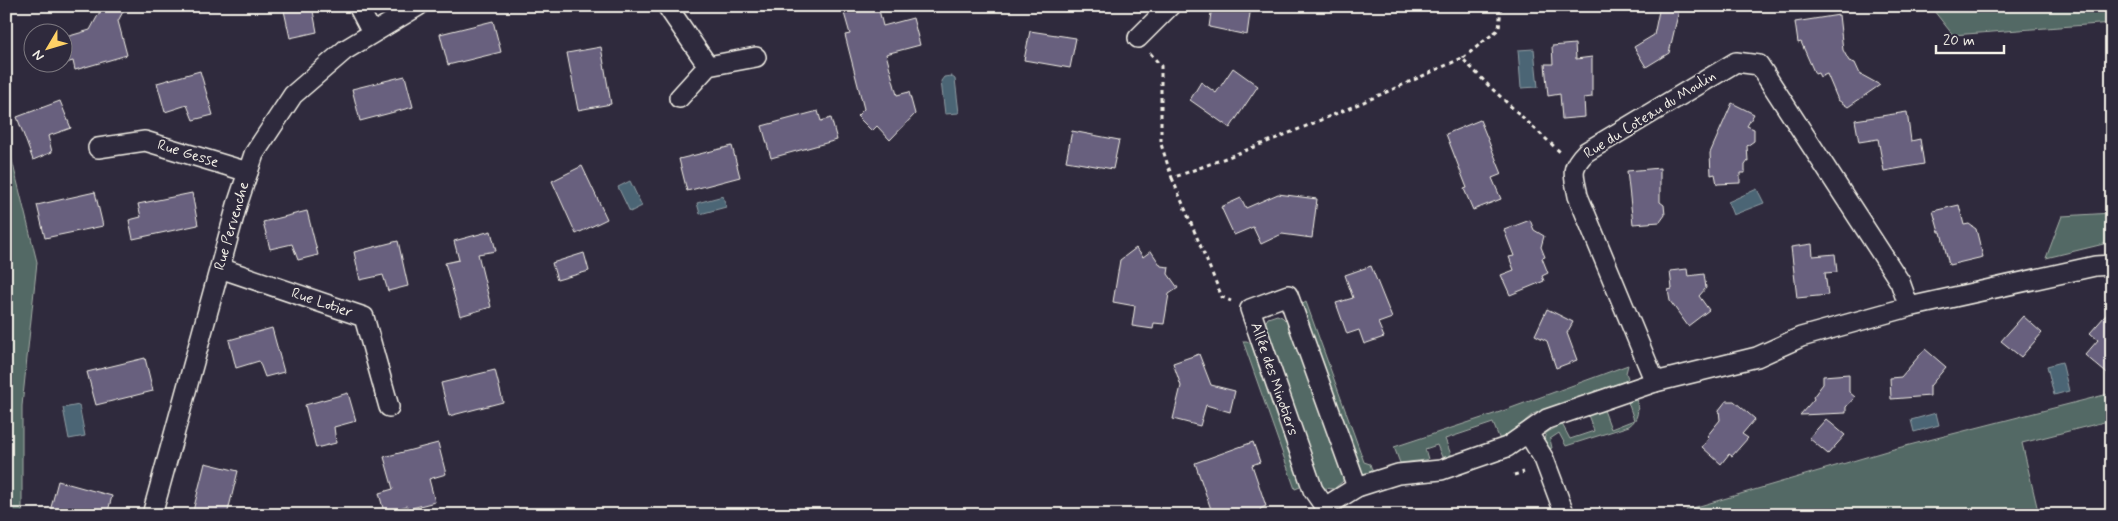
<svg xmlns="http://www.w3.org/2000/svg" width="2118" height="521" font-family="Mynerve,sans-serif">
<style>
.green{fill:#536965;stroke:#a4ada6}
.water{fill:#4c6575;stroke:#8f9da3}
.building{fill:#68607e;stroke:#f4f1e8}
.lines{fill:none;stroke-linecap:round;stroke-linejoin:round}
.street-casing{stroke:#f4f1e8;stroke-width:22}
.path{stroke:#f4f1e8;stroke-width:3;stroke-dasharray:4 4;stroke-linecap:butt}
.street{stroke:#2f2a3d;stroke-width:19}
.labels{text-anchor:middle;dominant-baseline:central;stroke-width:4;stroke-linejoin:round;paint-order:stroke}
.street-label{font-size:15px;fill:#f4f1e8;stroke:#2f2a3d}
</style>
<rect width="100%" height="100%" fill="#2f2a3d"/>
<filter id="ink" filterUnits="userSpaceOnUse"><feTurbulence type="fractalNoise" baseFrequency=".02" numOctaves="2"/><feDisplacementMap in="SourceGraphic" scale="10" xChannelSelector="R" yChannelSelector="G"/><feConvolveMatrix kernelMatrix="1 2 1 2 8 2 1 2 1" color-interpolation-filters="sRGB"/></filter>
<g filter="url(#ink)">
<g class="green">
<polygon points="1930,6 2112,6 2112,23 1953,35"/>
<polygon points="6,136 37,262 22,406 22,515 6,515"/>
<polygon points="2112,213 2112,242 2046,258 2062,216"/>
<polygon points="1306,302 1364,462 1370,464 1373,473 1367,475 1358,471 1301,305"/>
<polygon points="1277,315 1282,317 1290,325 1344,477 1343,481 1334,489 1323,488 1319,484 1262,328 1268,318"/>
<polygon points="1243,341 1247,341 1254,346 1303,486 1295,489"/>
<polygon points="1628,365 1626,373 1628,378 1625,381 1533,414 1511,434 1500,440 1493,423 1445,439 1452,457 1442,457 1437,445 1425,449 1428,459 1426,460 1400,463 1394,447 1500,412"/>
<polygon points="2112,393 2112,420 2022,443 2039,515 1688,515 1686,510 1890,450"/>
<path d="M1636,399C1639,409 1639,419 1629,426L1566,446L1559,433L1550,439L1552,448L1548,449L1543,442L1546,433L1562,424L1570,439L1594,431L1588,415L1604,410L1611,429L1634,420L1628,402Z"/>
</g>
<g class="water">
<polygon points="1534,49 1538,87 1521,88 1518,50"/>
<polygon points="951,76 955,79 959,113 945,114 941,81 944,77"/>
<polygon points="630,181 642,206 630,212 618,187"/>
<polygon points="1757,189 1764,203 1733,215 1728,202"/>
<polygon points="723,196 726,207 700,214 697,203"/>
<polygon points="2062,362 2069,391 2054,395 2047,366"/>
<polygon points="79,405 85,436 69,439 63,408"/>
<polygon points="1936,413 1939,425 1914,432 1911,420"/>
</g>
<g class="building">
<polygon points="103,6 126,6 118,21 127,55 75,70 73,61 62,64 62,46 68,44 66,37 90,30"/>
<polygon points="283,6 312,6 317,32 290,38"/>
<polygon points="842,6 878,6 883,26 913,18 920,45 886,54 897,95 909,92 915,114 890,140 877,126 872,131 857,116 864,109 845,35 850,34"/>
<polygon points="1212,6 1251,6 1247,35 1209,27"/>
<polygon points="1660,6 1680,6 1669,53 1646,67 1634,47 1654,35"/>
<polygon points="1839,15 1843,50 1849,61 1855,63 1860,74 1880,85 1848,107 1838,100 1827,74 1820,77 1818,73 1815,74 1801,42 1798,43 1795,22"/>
<polygon points="493,21 501,52 448,65 440,34"/>
<polygon points="1030,31 1076,38 1070,68 1024,60"/>
<polygon points="1575,44 1576,59 1592,57 1592,97 1584,98 1585,117 1562,119 1560,94 1548,96 1545,64 1553,64 1552,46"/>
<polygon points="601,47 611,104 578,110 567,53"/>
<polygon points="1233,68 1258,86 1230,128 1190,100 1201,82 1216,93"/>
<polygon points="200,71 213,115 193,120 187,105 165,112 157,83"/>
<polygon points="405,76 413,107 360,121 352,89"/>
<polygon points="60,101 71,128 48,136 52,152 33,160 17,117"/>
<polygon points="1732,103 1754,114 1747,126 1754,129 1754,141 1747,146 1748,161 1745,165 1745,173 1740,173 1740,183 1717,184 1715,174 1711,175 1710,153"/>
<polygon points="818,111 821,121 831,118 837,140 771,158 762,126"/>
<polygon points="1907,112 1911,141 1920,139 1924,164 1884,171 1878,139 1859,142 1855,120"/>
<polygon points="1480,120 1502,174 1492,178 1501,199 1473,210 1464,189 1467,188 1446,134"/>
<polygon points="1072,131 1119,140 1113,169 1066,161"/>
<polygon points="732,146 740,177 687,191 679,159"/>
<polygon points="582,166 607,219 576,234 552,181"/>
<polygon points="1660,168 1660,202 1664,205 1665,215 1660,222 1633,224 1627,171"/>
<polygon points="95,192 103,226 45,238 37,205"/>
<polygon points="192,193 198,225 133,239 129,220 141,217 138,204"/>
<polygon points="1278,194 1317,199 1312,238 1282,234 1261,244 1253,227 1234,235 1221,207 1241,198 1246,208"/>
<polygon points="1959,205 1964,225 1969,224 1976,229 1983,257 1949,265 1941,232 1939,232 1933,211"/>
<polygon points="307,211 318,255 298,260 292,244 270,249 263,222"/>
<polygon points="1530,220 1534,230 1544,236 1541,247 1545,257 1542,258 1548,273 1542,276 1544,281 1510,295 1501,275 1514,270 1509,257 1514,256 1504,230"/>
<polygon points="491,231 496,251 478,254 491,307 460,316 445,263 459,260 454,241"/>
<polygon points="398,241 408,286 388,291 383,275 360,280 354,252"/>
<polygon points="1812,244 1813,256 1835,254 1837,272 1825,273 1828,295 1797,298 1791,247"/>
<polygon points="1136,248 1143,257 1151,251 1161,266 1169,267 1168,274 1178,288 1169,294 1164,324 1154,323 1153,329 1132,326 1135,306 1113,302 1120,260"/>
<polygon points="584,253 589,271 557,280 552,263"/>
<polygon points="1371,266 1392,318 1378,323 1384,337 1364,344 1359,330 1347,334 1336,303 1353,298 1345,275"/>
<polygon points="1687,269 1688,276 1704,274 1706,288 1699,296 1709,310 1688,326 1670,301 1668,290 1672,289 1670,271"/>
<polygon points="2112,308 2112,378 2085,355 2098,340 2090,333"/>
<polygon points="1547,309 1573,322 1567,333 1577,360 1556,368 1547,341 1535,335"/>
<polygon points="2023,316 2042,333 2021,357 2001,341"/>
<polygon points="272,328 284,372 265,377 259,361 236,368 229,340"/>
<polygon points="1925,349 1946,367 1930,386 1930,396 1891,399 1890,378 1901,377"/>
<polygon points="1199,354 1211,385 1235,391 1230,412 1206,405 1200,426 1173,419 1181,386 1173,363"/>
<polygon points="145,358 153,391 96,405 87,372"/>
<polygon points="495,370 503,402 449,416 441,383"/>
<polygon points="1849,374 1849,392 1855,397 1846,407 1846,413 1800,415 1814,399 1813,397 1823,384 1823,376"/>
<polygon points="348,393 356,421 334,427 336,443 316,448 305,405"/>
<polygon points="1726,401 1734,401 1755,419 1742,434 1748,438 1732,456 1729,454 1721,464 1702,447 1709,438 1707,436 1720,420 1719,410"/>
<polygon points="1826,419 1845,435 1828,454 1809,438"/>
<polygon points="1253,442 1260,462 1252,465 1266,506 1260,509 1262,515 1213,515 1195,463"/>
<polygon points="438,443 446,474 429,479 435,502 408,509 407,506 384,512 379,493 393,489 384,457"/>
<polygon points="205,463 238,471 227,515 192,515"/>
<polygon points="58,481 112,496 107,515 49,515"/>
</g>
<g class="lines">
<defs>
<g id="street">
<polyline points="358,6 372,33"/>
<polyline points="667,6 708,66"/>
<polyline points="1138,38 1170,6"/>
<polyline points="679,98 708,66 756,57"/>
<polyline points="98,148 145,141 248,172"/>
<polyline points="220,268 364,317 389,407"/>
<path d="M1909,307L1900,282L1759,65L1736,62L1586,152C1569,169 1574,174 1578,196L1655,382L1757,357L1801,337L1909,307L2095,266L2112,265"/>
<polyline points="1528,433 1544,459 1565,515"/>
<polyline points="1325,507 1357,487 1382,479 1398,474 1441,470 1507,447 1547,419 1655,382"/>
<polyline points="152,515 237,205 254,154 293,95 345,50 418,6"/>
<polyline points="1327,515 1325,507 1313,490 1250,309 1288,295 1357,487"/>
</g>
</defs>
<use href="#street" class="street-casing"/>
<g class="path">
<path d="M1150,53L1161,66V144L1172,178C1271,142 1367,102 1462,58L1489,86L1560,152"/>
<polyline points="1463,58 1499,29 1501,6"/>
<polyline points="1172,178 1222,297 1231,301"/>
<polyline points="1514,475 1524,472"/>
</g>
<use href="#street" class="street"/>
</g>
</g>
<g class="labels">
<g class="street-label">
<text transform="translate(1650 115) rotate(-32)">Rue du Coteau du Moulin</text>
<text transform="translate(188 154) rotate(17)">Rue Gesse</text>
<text transform="translate(232 226) rotate(-74)">Rue Pervenche</text>
<text transform="translate(322 303) rotate(19)">Rue Lotier</text>
<text transform="translate(1274 379) rotate(71)">Allée des Minotiers</text>
</g>
</g>
<rect width="2118" height="521" fill="none" stroke="#2f2a3d" stroke-width="25"/>
<rect x="12" y="12" width="2093" height="496" fill="none" stroke="#f4f1e8" stroke-width="2" filter="url(#ink)"/>
<g transform="translate(48 48) rotate(232)"><circle r="24" fill="#2f2a3d" stroke="#7e7a81"/>
<path d="M0-4L9 19L0 12L-9 19Z" fill="#ffd166"/>
<text y="-8" font-size="14" font-weight="bold" text-anchor="middle" fill="#f4f1e8">N</text>
</g>
<path d="M1936 45v8h68v-8" fill="none" stroke="#f4f1e8" stroke-width="2.5"/>
<text x="1943" y="45" font-size="15" fill="#f4f1e8" stroke="#2f2a3d" stroke-width="4" paint-order="stroke">20 m</text>
</svg>
